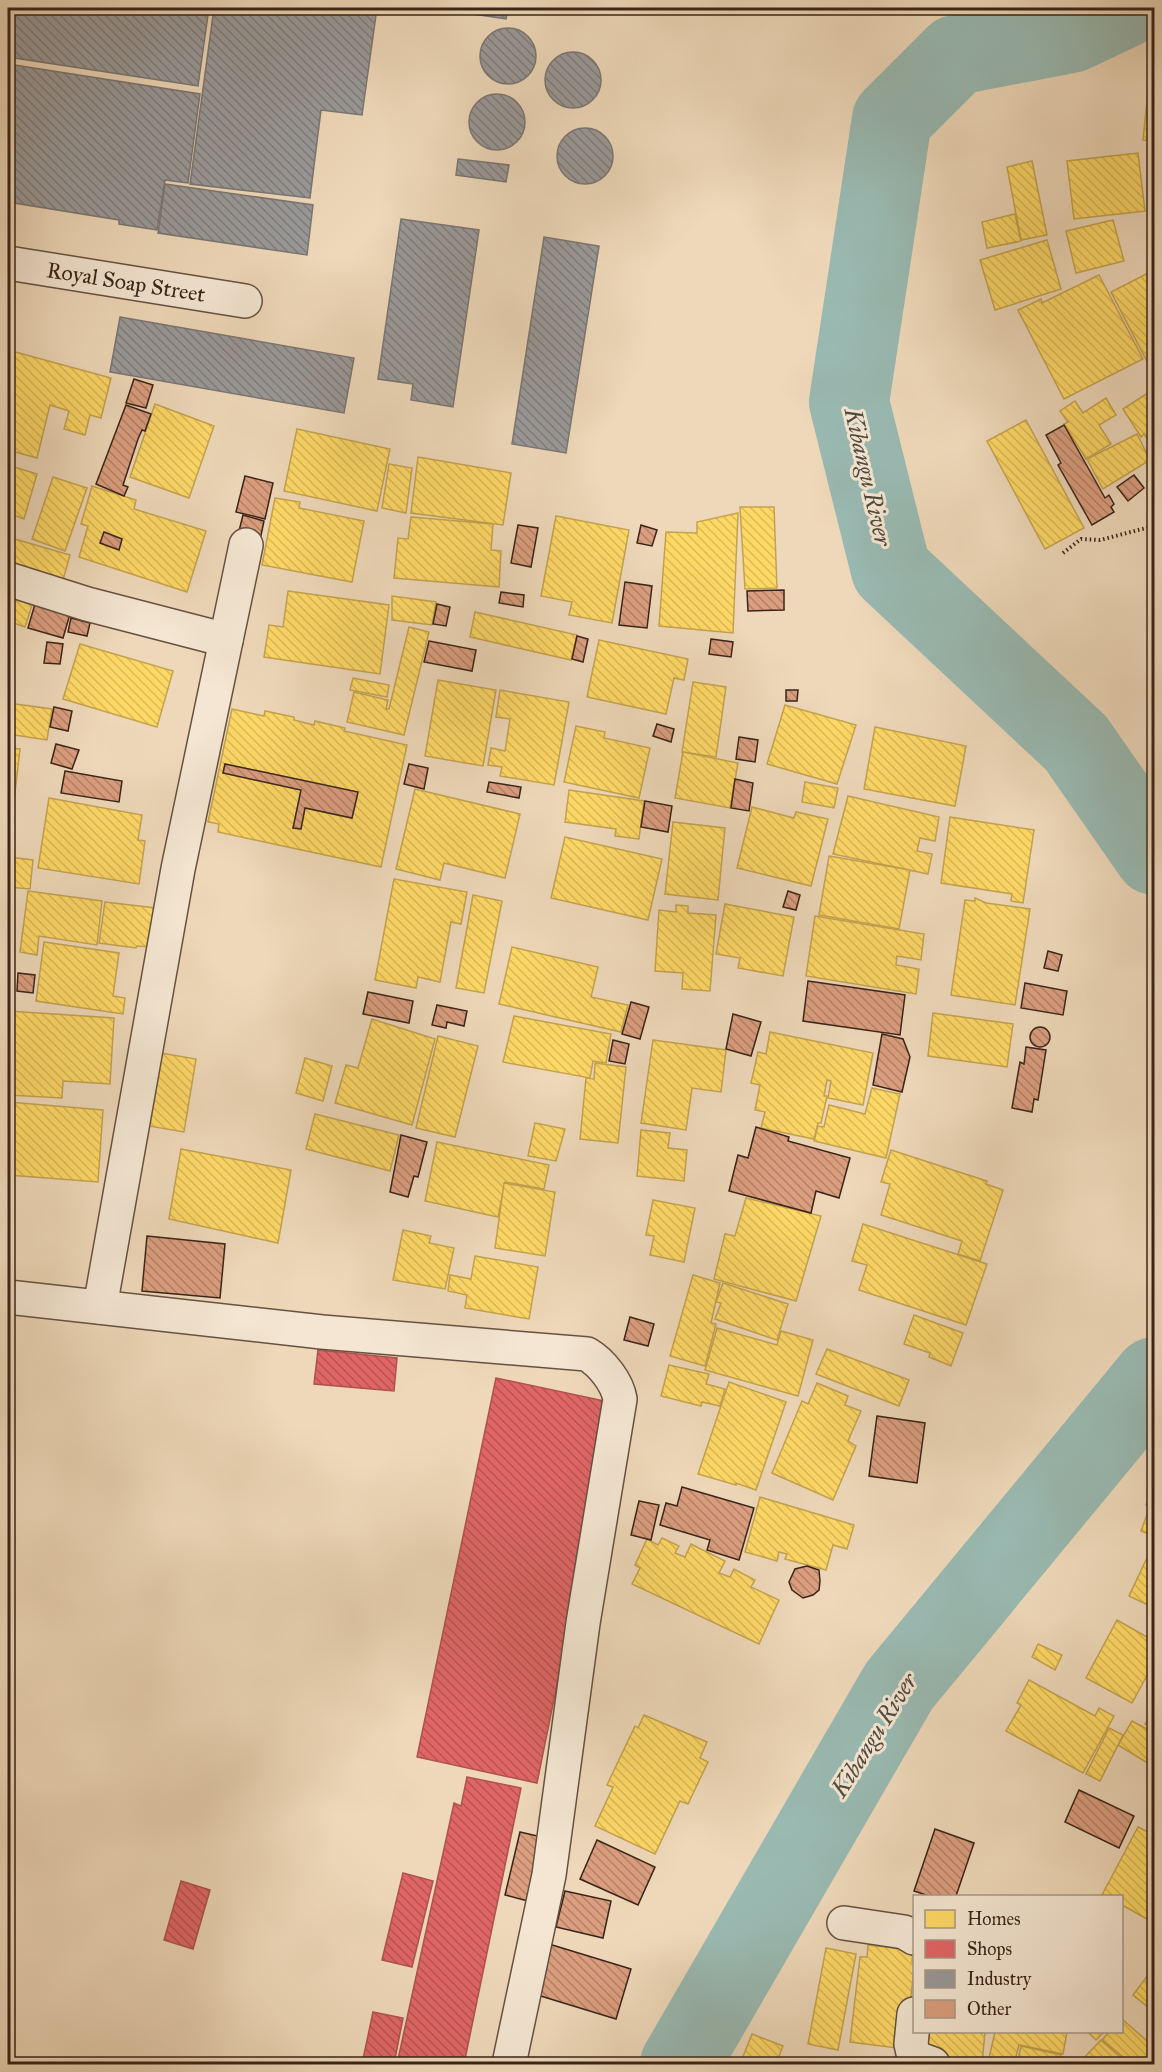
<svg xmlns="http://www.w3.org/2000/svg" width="1162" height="2072" font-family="'IM FELL Great Primer',serif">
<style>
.homes{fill:url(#homes-back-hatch);stroke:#c4a34f;stroke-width:1.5;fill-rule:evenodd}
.shops{fill:url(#shops-back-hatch);stroke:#ae524f;stroke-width:1.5}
.industry{fill:url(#industry-back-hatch);stroke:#7c7673;stroke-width:1.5}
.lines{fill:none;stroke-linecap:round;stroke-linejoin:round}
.river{stroke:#99b9b1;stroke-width:80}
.building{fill:url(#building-back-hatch);stroke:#392419;stroke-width:1.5}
.minor-casing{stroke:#665141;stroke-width:36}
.path{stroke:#392419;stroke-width:4;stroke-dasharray:1.5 3;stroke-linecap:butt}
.minor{stroke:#f4e6d2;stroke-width:33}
.labels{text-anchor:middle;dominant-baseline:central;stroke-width:6;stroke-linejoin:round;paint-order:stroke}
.street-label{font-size:22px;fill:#392419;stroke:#f4e6d2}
.water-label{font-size:24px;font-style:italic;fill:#51493f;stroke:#f4e6d2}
</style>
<defs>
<pattern id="homes-back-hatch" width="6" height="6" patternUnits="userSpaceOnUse" patternTransform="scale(1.5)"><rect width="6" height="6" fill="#ffd966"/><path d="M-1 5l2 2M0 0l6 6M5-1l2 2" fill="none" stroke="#dbba58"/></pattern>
<pattern id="shops-back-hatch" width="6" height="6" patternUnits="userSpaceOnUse" patternTransform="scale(1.5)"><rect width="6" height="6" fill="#e06666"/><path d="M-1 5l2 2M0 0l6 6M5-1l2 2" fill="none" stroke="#b75453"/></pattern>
<pattern id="industry-back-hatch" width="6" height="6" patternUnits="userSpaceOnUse" patternTransform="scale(1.5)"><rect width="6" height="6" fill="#999"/><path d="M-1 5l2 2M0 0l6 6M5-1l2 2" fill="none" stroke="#7e7d7c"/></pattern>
<pattern id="building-back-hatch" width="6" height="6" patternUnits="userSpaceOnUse" patternTransform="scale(1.5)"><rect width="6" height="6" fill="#db9e7f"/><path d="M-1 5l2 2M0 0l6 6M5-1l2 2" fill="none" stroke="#b38167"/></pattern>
</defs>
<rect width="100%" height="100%" fill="#eed8b9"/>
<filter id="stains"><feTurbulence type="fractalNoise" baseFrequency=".00333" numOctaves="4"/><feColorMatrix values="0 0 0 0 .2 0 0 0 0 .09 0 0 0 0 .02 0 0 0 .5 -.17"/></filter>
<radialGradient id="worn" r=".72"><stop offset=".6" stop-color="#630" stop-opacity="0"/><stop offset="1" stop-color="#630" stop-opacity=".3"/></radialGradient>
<g class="homes">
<polygon points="1150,73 1154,73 1154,141 1143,140"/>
<polygon points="1138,153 1145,211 1074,219 1067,161"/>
<polygon points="1032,161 1047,235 1021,240 1007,167"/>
<polygon points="1015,214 1021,241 987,248 982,222"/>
<polygon points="1113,220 1124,261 1076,273 1066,231"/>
<polygon points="1047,240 1061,289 995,310 980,260"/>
<polygon points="1154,270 1154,364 1150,367 1111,292"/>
<polygon points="1099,275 1143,359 1064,399 1018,310 1041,299 1042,303"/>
<polygon points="8,350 111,378 101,418 90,415 85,435 64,429 69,411 50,405 37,458 8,450"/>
<polygon points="1154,389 1154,450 1144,434 1141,437 1123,409"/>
<polygon points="1106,398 1116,415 1099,425 1111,444 1086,459 1064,424 1068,422 1060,411 1075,401 1083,413"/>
<polygon points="155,404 214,426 189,498 130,477"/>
<polygon points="1026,420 1084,528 1045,549 987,441"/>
<polygon points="297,429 390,449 377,511 284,491"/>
<polygon points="1137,434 1150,460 1103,489 1087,459"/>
<polygon points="418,457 511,473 503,525 411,513"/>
<polygon points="389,464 412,468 406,513 382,508"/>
<polygon points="8,465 37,474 24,519 8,513"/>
<polygon points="53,477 87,488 65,551 32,539"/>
<path d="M92,486L136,500L134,509L206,531L187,592L79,557L88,526L81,524ZM104,532L122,539L119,550L100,543Z"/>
<polygon points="275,498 300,502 299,508 364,521 352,582 262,565"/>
<polygon points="740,507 774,507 777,588 745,589"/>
<polygon points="738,513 733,633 659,626 666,532 697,533 697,522"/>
<polygon points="556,516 629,530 612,623 569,615 572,602 541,596"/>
<polygon points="411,517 493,524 491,550 501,551 499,587 394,578 398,538 408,539"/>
<polygon points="8,537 70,555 63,580 8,565"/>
<polygon points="288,591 389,605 380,674 264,657 269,625 283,627"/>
<polygon points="13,592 34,599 25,627 8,621 8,610"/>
<polygon points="392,596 436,602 432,625 392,620"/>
<polygon points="475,612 577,635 571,660 470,637"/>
<polygon points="409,627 429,632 404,735 347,722 354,692 388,700 386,709 389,709"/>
<polygon points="599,640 688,659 684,680 674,678 666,714 587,697"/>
<polygon points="80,644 173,671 157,727 63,699"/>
<polygon points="353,678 389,685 387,697 350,690"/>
<polygon points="438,680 496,690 483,766 425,756"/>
<polygon points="693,682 726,687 716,757 682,752"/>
<polygon points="500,690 569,702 554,785 500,776 502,767 488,765 491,748 505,751 510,719 496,717"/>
<polygon points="8,703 52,709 47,740 8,734"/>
<polygon points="785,705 856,725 837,784 767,764"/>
<path d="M232,709L264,716L265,711L294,717V720L314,725L315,721L345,728L344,731L407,745L381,867L218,832L219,824L208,822ZM225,764L358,792L352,818L305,808L301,829L293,828L301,790L223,773Z"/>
<polygon points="576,726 605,732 604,738 650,748 639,798 564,782"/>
<polygon points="875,727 966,746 955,806 864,789"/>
<polygon points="8,748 20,749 10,836 8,835"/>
<polygon points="683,752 738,763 730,808 675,798"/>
<polygon points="805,782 838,788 834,808 802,802"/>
<polygon points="415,789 520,814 505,878 444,863 440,880 396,869"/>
<polygon points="569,790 644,801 639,839 615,836 616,829 565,822"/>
<polygon points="848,796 939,817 935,841 920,838 917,851 932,854 928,874 833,854"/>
<polygon points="49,798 142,815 138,840 145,841 139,884 38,868"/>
<polygon points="752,807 794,818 796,812 828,819 811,886 737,868"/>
<polygon points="950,817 1034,830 1023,903 1011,901 1012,894 941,883"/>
<polygon points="673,822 725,828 718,900 665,894"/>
<polygon points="565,837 662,859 648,920 551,898"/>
<polygon points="829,856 910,870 899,929 819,915"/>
<polygon points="8,857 33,860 30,889 8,887"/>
<polygon points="394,879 467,892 461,924 451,922 440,982 418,977 416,988 375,980"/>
<polygon points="28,891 102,901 97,945 39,936 37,955 20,952"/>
<polygon points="473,895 502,901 484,993 456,988"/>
<polygon points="975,898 986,903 1030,909 1015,1005 951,995 965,900 975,901"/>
<polygon points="105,902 156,908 151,947 137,946 136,948 99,943"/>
<polygon points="725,904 794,917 783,976 738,968 740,958 716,954"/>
<polygon points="676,905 688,906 688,913 716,915 710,991 682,989 683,973 655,971 659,910 676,912"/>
<polygon points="815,916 924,934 921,960 897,956 896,965 919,969 916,994 806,976"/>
<polygon points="8,920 13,921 8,968"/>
<polygon points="44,942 119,953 113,996 125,998 123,1014 36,1001"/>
<polygon points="512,947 598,967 591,997 628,1005 621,1032 499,1004"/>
<polygon points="8,1011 114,1018 110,1084 63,1081 62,1098 9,1095"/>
<polygon points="933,1013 1013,1024 1007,1067 928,1056"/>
<polygon points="514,1016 611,1034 606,1063 593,1061 590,1078 503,1062"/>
<polygon points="372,1019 435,1039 412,1125 335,1103 346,1065 358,1068"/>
<polygon points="770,1032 873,1053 863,1105 828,1098 831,1081 827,1080 824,1096 827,1096 821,1123 818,1123 814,1139 761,1128 765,1112 755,1110 760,1085 751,1083 758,1052 766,1054"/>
<polygon points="438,1036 478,1046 455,1137 416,1128"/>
<polygon points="653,1040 726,1050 721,1092 692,1088 686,1130 641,1123"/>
<polygon points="155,1052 196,1059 184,1132 143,1125"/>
<polygon points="305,1058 332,1066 323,1101 296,1093"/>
<polygon points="595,1063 626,1067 618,1143 580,1139 586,1078 594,1079"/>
<polygon points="872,1088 900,1094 886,1158 814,1141 818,1126 824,1127 829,1105 865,1114"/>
<polygon points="8,1102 103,1110 98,1182 8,1175"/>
<polygon points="315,1114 399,1135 390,1171 306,1149"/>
<polygon points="535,1123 565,1129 556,1161 528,1156"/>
<polygon points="641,1130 670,1133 668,1148 687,1150 684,1181 637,1176"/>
<polygon points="437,1142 549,1165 544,1189 505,1182 498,1217 425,1201"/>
<polygon points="181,1149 291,1170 278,1243 169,1219"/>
<polygon points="891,1150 987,1181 986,1184 1003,1190 980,1261 958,1254 962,1241 881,1215 890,1184 881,1182"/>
<polygon points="504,1183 555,1192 545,1256 495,1248"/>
<polygon points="746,1198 821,1216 796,1301 714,1279 725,1234 735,1236"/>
<polygon points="653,1200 695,1208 684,1262 650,1255 654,1236 646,1235"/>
<polygon points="863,1224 987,1264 966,1325 859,1290 867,1265 852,1261"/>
<polygon points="403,1230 431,1236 429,1243 454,1248 445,1289 393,1280"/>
<polygon points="475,1256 538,1267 529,1319 465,1308 467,1295 448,1291 450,1275 471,1279"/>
<polygon points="693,1275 720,1283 711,1323 716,1324 705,1366 670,1356"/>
<polygon points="723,1283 788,1304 777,1340 715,1319 721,1303 716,1302"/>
<polygon points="914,1315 963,1333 951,1366 929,1357 930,1353 904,1344"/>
<polygon points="717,1328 777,1345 781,1331 813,1340 798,1396 705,1370"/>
<polygon points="827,1349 909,1380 899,1406 816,1374"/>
<polygon points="669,1365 709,1374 706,1384 725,1389 720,1406 702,1402 701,1406 661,1396"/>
<polygon points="729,1382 786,1402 756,1490 736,1483 736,1485 698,1474"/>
<polygon points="817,1383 848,1396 845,1405 861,1411 848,1441 856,1446 833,1500 772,1473 802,1401 808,1404"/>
<polygon points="1154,1486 1154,1509 1146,1505"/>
<polygon points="760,1497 854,1525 847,1549 833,1545 826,1570 785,1559 787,1554 779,1552 777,1561 745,1552"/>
<polygon points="1149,1509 1154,1512 1154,1536 1141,1531"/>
<polygon points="662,1538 679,1546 675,1553 685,1557 691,1544 725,1561 719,1573 730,1577 734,1569 755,1580 751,1587 779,1600 759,1644 632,1584 640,1568 635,1565 647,1539 658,1545"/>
<polygon points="1154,1543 1154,1608 1129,1596"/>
<polygon points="1117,1620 1154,1641 1154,1672 1150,1670 1132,1703 1086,1678"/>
<polygon points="1038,1644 1062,1655 1055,1670 1032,1657"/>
<polygon points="1029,1680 1095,1716 1099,1708 1114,1716 1083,1773 1006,1731 1021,1705 1017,1703"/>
<polygon points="1154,1708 1154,1730 1145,1724"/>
<polygon points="644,1715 707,1742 700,1758 708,1762 688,1804 680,1801 655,1854 595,1826 613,1787 607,1785 635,1726 638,1728"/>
<polygon points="1132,1721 1154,1733 1154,1767 1118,1745"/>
<polygon points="1109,1728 1123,1735 1100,1781 1086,1774"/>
<polygon points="1138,1827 1154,1835 1154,1923 1122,1905 1122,1896 1102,1895"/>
<polygon points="868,1945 913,1950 912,1962 914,1962 914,1969 905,2049 850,2042 860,1957 867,1957"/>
<polygon points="826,1948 856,1954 838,2050 808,2044"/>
<polygon points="1154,1967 1154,2012 1133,1995"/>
<polygon points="1122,2019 1154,2047 1154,2057 1148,2064 1132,2064 1102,2040 1109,2032 1122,2032"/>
<polygon points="925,2032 985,2032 982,2064 922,2058"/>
<polygon points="995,2032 1067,2032 1063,2054 1019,2045 1014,2064 989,2058"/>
<polygon points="1088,2032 1104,2032 1096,2040"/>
<polygon points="752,2034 783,2046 776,2064 740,2064"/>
<polygon points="1101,2040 1128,2064 1078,2064"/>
<polygon points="1021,2046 1061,2055 1059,2064 1017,2064"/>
<polygon points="840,2061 897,2064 840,2064"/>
</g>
<g class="shops">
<polygon points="318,1350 397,1358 394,1391 314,1384"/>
<polygon points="496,1378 614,1403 537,1783 417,1757"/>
<polygon points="467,1777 521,1788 464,2064 397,2064 454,1803 461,1806"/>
<polygon points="403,1873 433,1881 412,1967 382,1960"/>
<polygon points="181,1881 210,1890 193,1949 164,1940"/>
<polygon points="373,2012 403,2018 394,2064 362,2064"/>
</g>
<g class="industry">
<polygon points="8,8 209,8 198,86 8,57"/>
<polygon points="214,8 377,8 362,115 321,110 310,198 190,184"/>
<polygon points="432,8 508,8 506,19"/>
<circle cx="508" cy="56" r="28"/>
<circle cx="573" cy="80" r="28"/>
<polygon points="8,64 200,94 188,183 165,180 157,230 119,224 119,220 8,202"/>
<circle cx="497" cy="122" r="28"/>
<circle cx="585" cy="156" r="28"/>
<polygon points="458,159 509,165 506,182 456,175"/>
<polygon points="165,184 313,205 307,255 158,233"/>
<polygon points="401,219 479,230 453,407 411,400 413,384 378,379"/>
<polygon points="544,237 599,246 566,453 512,444"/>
<polygon points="120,317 354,358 344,413 110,372"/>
</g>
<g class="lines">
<g class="river">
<polyline points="1124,8 1071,33 956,55 892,119 849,402 891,570 1076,743 1154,855"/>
<polyline points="680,2064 899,1686 1154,1377"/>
</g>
</g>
<g class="building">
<polygon points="134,379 153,385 146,408 126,403"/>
<polygon points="126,405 151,414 145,431 142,430 138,439 123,485 128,487 124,496 96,484"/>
<polygon points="1064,425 1105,498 1109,495 1114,504 1111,507 1114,512 1092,525 1058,465 1061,463 1046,435"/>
<polygon points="1134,475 1144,488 1128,501 1117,487"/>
<polygon points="245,476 273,483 265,519 236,512"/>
<polygon points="243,515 264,521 260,540 238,535"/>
<polygon points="518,525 538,528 531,567 511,563"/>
<polygon points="641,525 657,530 652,546 637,543"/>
<polygon points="104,532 122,539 119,550 100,543"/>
<polygon points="625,582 652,586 647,628 619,625"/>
<polygon points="784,590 784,610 748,611 747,591"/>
<polygon points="501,592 524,595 523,607 499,603"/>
<polygon points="35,604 70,614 63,638 28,628"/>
<polygon points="437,604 450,607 446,626 433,624"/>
<polygon points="71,618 90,623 87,636 68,632"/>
<polygon points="577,636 588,639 583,662 572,659"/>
<polygon points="711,639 733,642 731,657 709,654"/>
<polygon points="429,641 476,650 472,671 424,662"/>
<polygon points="47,642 63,644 60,664 44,663"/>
<polygon points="786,690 798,690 797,701 786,701"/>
<polygon points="54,707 72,711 68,731 50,727"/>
<polygon points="657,724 674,729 671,742 653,736"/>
<polygon points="739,737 758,740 755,762 736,759"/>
<polygon points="56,744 79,750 72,769 51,763"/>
<polygon points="225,764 358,792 352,818 305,808 301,829 293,828 301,790 223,773"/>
<polygon points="409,764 428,768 424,789 404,784"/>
<polygon points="65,771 122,781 119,802 61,793"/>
<polygon points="735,779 753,783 749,811 731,808"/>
<polygon points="489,782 521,787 519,798 487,792"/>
<polygon points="645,801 672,806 668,832 641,827"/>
<polygon points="788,891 800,895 796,910 783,907"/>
<polygon points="1048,951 1062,955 1058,971 1044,968"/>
<polygon points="18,973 35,975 33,993 17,991"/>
<polygon points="808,981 905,995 900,1035 803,1021"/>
<polygon points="1025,983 1067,991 1063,1015 1021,1008"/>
<polygon points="368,992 413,1001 409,1023 363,1014"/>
<polygon points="631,1002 649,1007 640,1039 622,1034"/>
<polygon points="437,1005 467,1011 464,1026 447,1022 446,1028 432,1025"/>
<polygon points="733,1014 761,1022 751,1056 726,1049"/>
<circle cx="1040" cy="1037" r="10"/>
<polygon points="882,1034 903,1039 910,1057 902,1092 873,1085"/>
<polygon points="613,1040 629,1044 625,1064 609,1061"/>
<polygon points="1026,1047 1046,1050 1038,1100 1034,1099 1032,1112 1012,1108 1020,1062 1024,1064"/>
<polygon points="756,1127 789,1137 788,1141 850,1158 839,1198 816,1191 811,1213 729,1191 738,1155 748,1158"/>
<polygon points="401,1135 427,1142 418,1177 414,1176 408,1197 390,1192"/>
<polygon points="147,1236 225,1244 220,1298 142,1291"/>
<polygon points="630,1317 654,1324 648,1346 624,1340"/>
<polygon points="877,1416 925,1423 917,1483 869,1476"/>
<polygon points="682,1487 754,1508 739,1560 707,1550 710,1540 660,1525 666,1503 677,1506"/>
<polygon points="639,1501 659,1505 651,1540 631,1535"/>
<polygon points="807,1566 819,1570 820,1581 819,1590 813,1595 803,1598 792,1590 789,1582 795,1569"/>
<polygon points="1079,1790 1134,1816 1119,1848 1065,1822"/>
<polygon points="935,1829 974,1843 956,1896 929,1896 914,1891"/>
<polygon points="520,1832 542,1837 528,1901 505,1895"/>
<polygon points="597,1840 655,1867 638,1905 580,1879"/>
<polygon points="565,1891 611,1901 603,1938 556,1927"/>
<polygon points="549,1944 631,1969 616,2019 534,1994"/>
</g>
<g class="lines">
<defs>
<g id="minor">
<polyline points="8,263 245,301"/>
<polyline points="8,579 87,604 226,640"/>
<path d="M8,1297L322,1332L587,1354C602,1363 617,1382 620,1399L583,1623L549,1875L509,2064"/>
<polyline points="100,1307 178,869 246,545"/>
<polyline points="844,1923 904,1932 914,1938"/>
<polyline points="914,2014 911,2044 914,2057 933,2064"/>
</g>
</defs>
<use href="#minor" class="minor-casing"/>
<polyline class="path" points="1063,553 1081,539 1100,540 1154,526"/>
<use href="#minor" class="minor"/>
</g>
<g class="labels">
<g class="street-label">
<text transform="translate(126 282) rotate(9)">Royal Soap Street</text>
</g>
<g class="water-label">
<text transform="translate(868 477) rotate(77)">Kibangu River</text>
<text transform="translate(874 1735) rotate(-58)">Kibangu River</text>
</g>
</g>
<rect width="1162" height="2072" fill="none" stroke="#eed8b9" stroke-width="30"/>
<rect x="9" y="9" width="1144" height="2054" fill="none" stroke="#392419" stroke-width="3"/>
<rect x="15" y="15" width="1132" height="2042" fill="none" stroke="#392419" stroke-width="1.5"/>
<rect x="913" y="1895" width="210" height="138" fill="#f4e6d2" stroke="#a99888" stroke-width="1.5"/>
<rect x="925" y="1910" width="30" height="18" fill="#ffd966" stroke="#a99888" stroke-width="1.5"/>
<text x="967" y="1925" font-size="18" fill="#392419">Homes</text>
<rect x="925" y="1940" width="30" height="18" fill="#e06666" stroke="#a99888" stroke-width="1.5"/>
<text x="967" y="1955" font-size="18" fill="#392419">Shops</text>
<rect x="925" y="1970" width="30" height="18" fill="#999999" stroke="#a99888" stroke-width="1.5"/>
<text x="967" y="1985" font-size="18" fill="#392419">Industry</text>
<rect x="925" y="2000" width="30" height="18" fill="#db9e7f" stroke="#a99888" stroke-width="1.5"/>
<text x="967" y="2015" font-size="18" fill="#392419">Other</text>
<rect width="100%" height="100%" filter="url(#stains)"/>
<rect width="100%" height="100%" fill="url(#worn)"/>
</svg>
